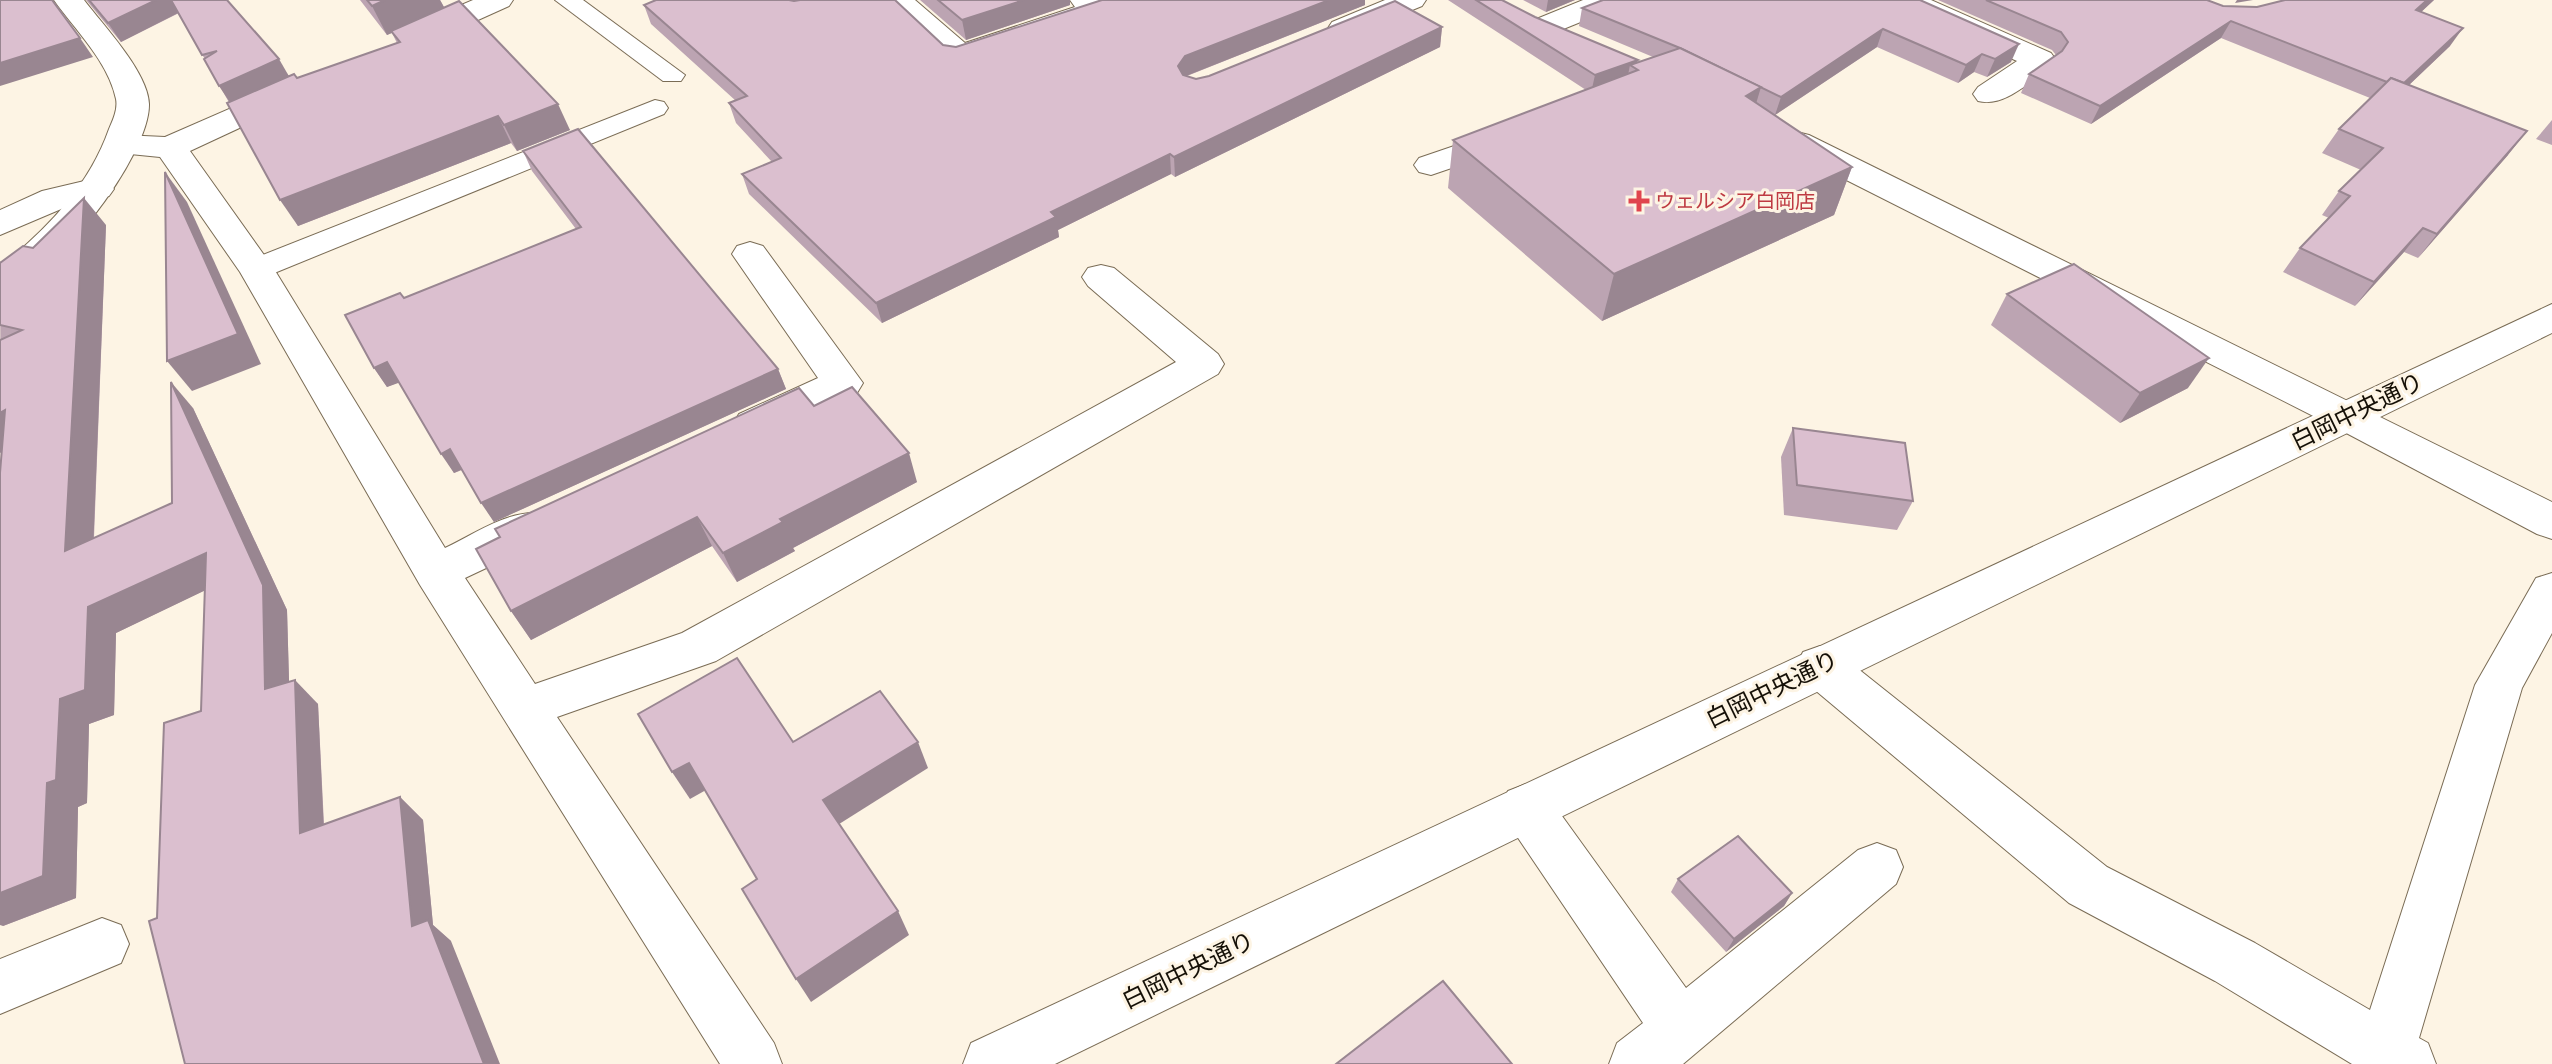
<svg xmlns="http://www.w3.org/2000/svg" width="2552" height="1064" font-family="'Space Grotesk','Noto Sans JP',sans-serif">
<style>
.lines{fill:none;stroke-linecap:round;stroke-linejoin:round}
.service-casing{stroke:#7a6c55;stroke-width:2}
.minor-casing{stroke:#7a6c55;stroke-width:2}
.tertiary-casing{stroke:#7a6c55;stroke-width:2}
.service{fill:#fff;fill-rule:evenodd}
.minor{fill:#fff;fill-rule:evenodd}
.tertiary{fill:#fff;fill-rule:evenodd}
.wall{fill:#bca4b2}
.shaded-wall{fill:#998691}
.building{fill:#dbbfcf;stroke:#998691;stroke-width:2}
.health-dot{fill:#e0444e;stroke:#fdf4e4;stroke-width:3}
.labels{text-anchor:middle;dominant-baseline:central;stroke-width:6;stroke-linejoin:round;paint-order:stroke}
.far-health-label{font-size:20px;fill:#be3a42;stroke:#fdf4e4;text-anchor:start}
.street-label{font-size:24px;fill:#151007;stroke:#fdf4e4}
</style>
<rect width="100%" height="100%" fill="#fdf4e4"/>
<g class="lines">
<defs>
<g id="service">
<polygon points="555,0 583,0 685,75 681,81 663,81"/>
<polygon points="655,100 664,102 668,108 664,114 267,276 256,279 245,276 241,269 245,262"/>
</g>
<g id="minor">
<polygon points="473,0 513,0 509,6 427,43 416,45 405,43 401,36 405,29"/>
<polygon points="882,0 915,0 965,43 1075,7 1070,0 1104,0 1112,9 1108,15 960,64 949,62"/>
<polygon points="1385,0 1426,0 1422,6 1354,34 1343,37 1332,34 1328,28 1332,22"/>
<polygon points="1583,0 1624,0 1620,6 1556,32 1545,35 1534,32 1530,26 1534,20"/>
<path d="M1891,0H1931L2051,53L2056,60L2051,67C2030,81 2004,108 1978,101L1973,94L1978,87L2017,61L1895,6Z"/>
<path d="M291,82L302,85L307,92L302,99L190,151L274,269L445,548C475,534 515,505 548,515L554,527L548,539L465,578L535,684L682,633L1176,362L1088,286L1082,277L1088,268L1101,265L1114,268L1218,354L1224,364L1218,374L716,661L557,717L774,1043L782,1064H720L420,585L240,272L160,157L110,152L105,145L110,138L122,135L165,137Z"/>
<polygon points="1507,128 1519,131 1524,138 1519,145 1431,175 1419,172 1414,165 1419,158"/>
<polygon points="1797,132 1809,135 2552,502 2552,539 2537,534 2333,426 1785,149 1780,142 1785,135"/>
<polygon points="97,178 109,182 114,189 109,196 66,207 0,235 0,210 42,191"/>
<polygon points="750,242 763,246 863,383 857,393 754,439 739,434 733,424 739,414 818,378 732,254 737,246"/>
<polygon points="2552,573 2552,633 2522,688 2419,1038 2428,1043 2436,1064 2352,1064 2215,981 2069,903 1803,680 1796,666 1803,652 1820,646 1837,652 2107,867 2255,943 2370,1010 2475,685 2536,578"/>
<polygon points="1526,784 1544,791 1686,988 1858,850 1877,843 1896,850 1903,867 1896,884 1683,1064 1609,1064 1617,1043 1643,1023 1508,823 1500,807 1508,791"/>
<polygon points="102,918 121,925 129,944 121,963 0,1014 0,959"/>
</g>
<g id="tertiary">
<path d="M54,0H84C103,25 148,72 149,104C150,157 50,285 0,298V267C47,229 89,186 109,129C113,120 118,109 116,99C108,61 75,30 54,0Z"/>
<polygon points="2552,304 2552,333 1055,1064 963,1064 971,1043"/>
</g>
</defs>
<use href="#service" class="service-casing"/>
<use href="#minor" class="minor-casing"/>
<use href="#tertiary" class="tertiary-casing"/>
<use href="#service" class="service"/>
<use href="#minor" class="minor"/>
<use href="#tertiary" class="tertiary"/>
</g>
<g class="wall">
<polygon points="86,0 227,0 289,76 297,78 397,43 392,33 387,35 360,0 440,0 444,7 570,130 517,151 511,143 298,226 179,13 121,42"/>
<polygon points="920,0 1070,0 1070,5 966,40"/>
<polygon points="1102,0 1365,0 1365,5 1187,76 1196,79 1442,27 1440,47 1175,177 1171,174 1058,230 1059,237 882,323 749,194 742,174 772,162 736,123 729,103 736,101 651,24 644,5 943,45 956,47"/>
<polygon points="1448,0 1502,0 1535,17 1637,63 1653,57 1579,26 1582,8 1920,0 2011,62 1987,77 1974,72 1958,83 1877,47 1775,115 1770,112 1852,167 1834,215 1602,321 1448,188 1453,140 1586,90"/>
<polygon points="1523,0 1575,0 1546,12"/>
<polygon points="1938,0 2207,0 2223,6 2257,7 2434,0 2421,12 2450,46 2409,85 2508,155 2418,258 2404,252 2355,306 2283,272 2300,248 2329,218 2322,215 2339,191 2361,170 2322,153 2339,129 2370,98 2221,38 2091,124 2021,93 2029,74 2056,55 2052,50"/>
<polygon points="2552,120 2552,145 2536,139"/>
<polygon points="523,151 778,369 786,389 494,522 462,470 454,473 399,382 387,387 374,368 404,298 576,229 532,171"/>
<polygon points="106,225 94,538 172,503 193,408 287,610 289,682 318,704 324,824 400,797 423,820 433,925 451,941 157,918 201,711 205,590 116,633 114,715 89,724 87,803 78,807 76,898 3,926 0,261 1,262 33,248"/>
<polygon points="2007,294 2188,388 2120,423 1991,325"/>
<polygon points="814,406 917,482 793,548 795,551 737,582 712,546 531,640 511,611"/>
<polygon points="1793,428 1913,501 1897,530 1784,515 1781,457"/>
<polygon points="1678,879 1792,893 1784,906 1726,952 1671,892"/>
</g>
<g class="shaded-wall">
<polygon points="156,0 172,0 180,12 121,42 108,23"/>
<polygon points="385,0 440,0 445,9 387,35 372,6"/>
<polygon points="1024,0 1070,0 1070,5 966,40 962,20"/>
<polygon points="1329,0 1365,0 1365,5 1186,76 1179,86 1178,66 1185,56"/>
<polygon points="1548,0 1575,0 1546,12"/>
<polygon points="2237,0 2253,0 2235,3"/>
<polygon points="2427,0 2434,0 2404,28 2416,10"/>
<polygon points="2231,21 2221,38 2091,124 2100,106"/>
<polygon points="1442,27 1440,47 1175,177 1174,157"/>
<polygon points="2463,28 2450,46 2388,105 2400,87"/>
<polygon points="1883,29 1877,47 1775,115 1781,97"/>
<polygon points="80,38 93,57 0,86 0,63"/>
<polygon points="2019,44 2011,62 1987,77 1995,59"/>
<polygon points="1982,54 1974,72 1958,83 1966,65"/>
<polygon points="279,59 290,78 231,104 219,86"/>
<polygon points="1638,60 1636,68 1630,65 1627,80 1591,93 1595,75"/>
<polygon points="1761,87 1747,134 1746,96"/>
<polygon points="558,104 570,130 517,151 504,125"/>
<polygon points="498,116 511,143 298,226 280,200"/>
<polygon points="2527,131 2508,155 2418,258 2437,234"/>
<polygon points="1170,154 1171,174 1058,230 1059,237 882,323 876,303 1051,212"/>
<polygon points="1852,167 1834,215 1602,321 1614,274"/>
<polygon points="165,172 187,202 261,364 192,391 167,361"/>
<polygon points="84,198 106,225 92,577 65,551"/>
<polygon points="2423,228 2404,252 2355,306 2374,282"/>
<polygon points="2209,358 2188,388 2120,423 2140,393"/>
<polygon points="387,362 401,382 387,387 374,368"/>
<polygon points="778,369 786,389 494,522 481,503"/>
<polygon points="171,382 193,408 287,610 290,714 265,689"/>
<polygon points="5,410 31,437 0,453 0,413"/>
<polygon points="450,449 463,469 454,473 441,454"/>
<polygon points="909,453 917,482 793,548 795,551 737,582 723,553 780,519"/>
<polygon points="697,517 712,546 531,640 511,611"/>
<polygon points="206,553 231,578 116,633 114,715 89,724 87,803 78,807 76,898 3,926 0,925 0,893 47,783 60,699 88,607"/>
<polygon points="295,680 318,704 325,855 300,833"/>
<polygon points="918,742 928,768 836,826 823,800"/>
<polygon points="689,763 706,790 690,799 672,772"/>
<polygon points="400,797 423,820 433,925 451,941 500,1064 484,1064 412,926"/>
<polygon points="1792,893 1784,906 1726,952 1734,939"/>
<polygon points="898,911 909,935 811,1002 796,979"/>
</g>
<g class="building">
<polygon points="0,0 52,0 80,38 0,63"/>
<polygon points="89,0 156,0 108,23"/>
<polygon points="171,0 227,0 279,59 219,86 204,59 217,51 202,55"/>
<polygon points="367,0 385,0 372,6"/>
<polygon points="656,0 789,0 794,1 800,0 895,0 943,45 956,47 1102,0 1329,0 1185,56 1178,66 1183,75 1196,79 1209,76 1395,1 1442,27 1174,157 1170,154 1051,212 1056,217 876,303 742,174 781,158 729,103 747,96 644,5"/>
<polygon points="938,0 1024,0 962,20"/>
<polygon points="1476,0 1502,0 1535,17 1638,60 1595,75"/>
<polygon points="1603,0 1920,0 2019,44 1995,59 1982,54 1966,65 1883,29 1781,97 1680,48 1582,8"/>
<polygon points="1986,0 2207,0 2223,6 2257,7 2285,0 2427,0 2416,10 2463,28 2404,83 2391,78 2387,82 2231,21 2100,106 2029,74 2062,51 2068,42 2061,32"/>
<polygon points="459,1 558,104 504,125 498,116 280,200 227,103 294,74 297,78 400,42 391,31"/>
<polygon points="1680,48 1761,87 1746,96 1852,167 1614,274 1453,140 1638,70 1630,65"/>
<polygon points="2391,78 2527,131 2437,234 2423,228 2374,282 2300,248 2350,196 2339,191 2383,148 2339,129"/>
<polygon points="578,129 778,369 481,503 450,449 441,454 387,362 374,368 345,315 400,293 404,298 581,227 523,151"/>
<polygon points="165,172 238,334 167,361"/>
<polygon points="84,198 65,551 172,503 171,382 263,585 265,689 295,680 300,833 400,797 412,926 428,920 484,1064 185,1064 149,921 157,918 164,723 201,711 206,553 88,607 85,690 60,699 56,780 47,783 43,876 0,893 0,473 5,410 0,413 0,340 22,330 0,325 0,263 23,246 33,248"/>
<polygon points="2074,264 2209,358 2140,393 2007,294"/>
<polygon points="852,387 909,453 780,519 783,522 723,553 697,517 511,611 476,549 500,537 495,529 799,388 814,406"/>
<polygon points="1793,428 1905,443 1913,501 1797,485"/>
<polygon points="737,658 793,742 880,691 918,742 823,800 898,911 796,979 742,889 757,879 689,763 672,772 638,714"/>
<polygon points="1738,836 1792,893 1734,939 1678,879"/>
<polygon points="1443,981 1512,1064 1336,1064"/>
</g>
<path class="health-dot" d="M1635 189h8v8h8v8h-8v8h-8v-8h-8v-8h8z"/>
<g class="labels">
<g class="far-health-label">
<text x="1655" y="201">ウェルシア白岡店</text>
</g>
<g class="street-label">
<text transform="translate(2357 411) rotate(-26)">白岡中央通り</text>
<text transform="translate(1772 689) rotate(-26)">白岡中央通り</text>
<text transform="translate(1188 970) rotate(-26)">白岡中央通り</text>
</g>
</g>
</svg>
